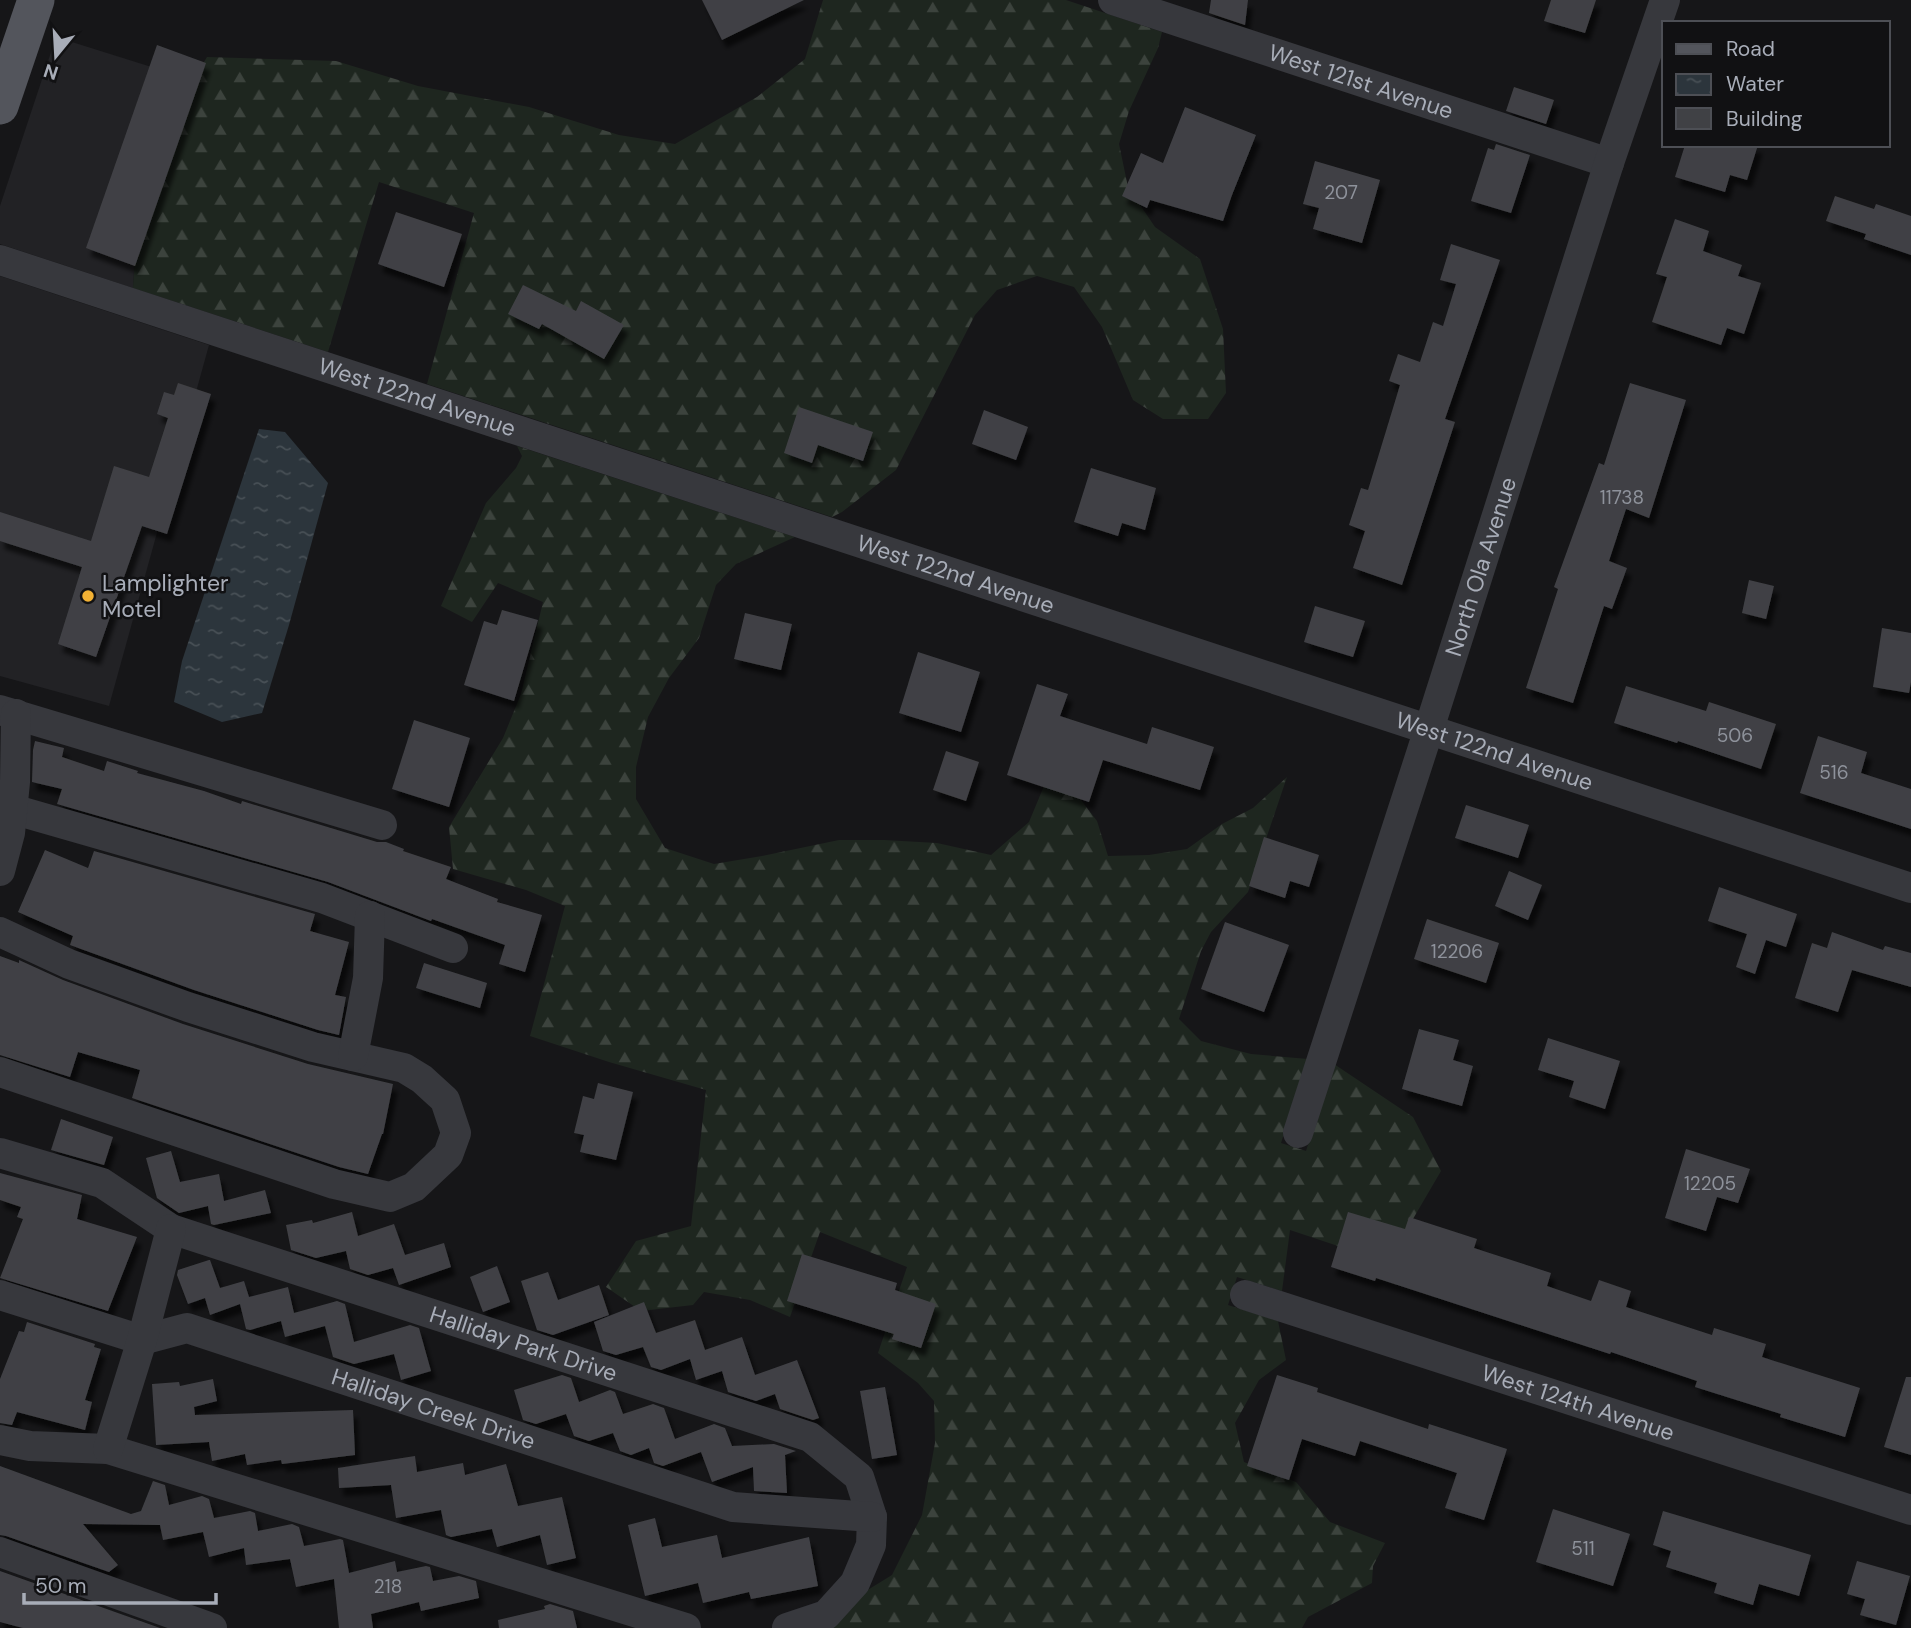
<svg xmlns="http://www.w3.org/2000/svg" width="1911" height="1628" font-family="'DM Sans',sans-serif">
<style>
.built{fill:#222225}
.forest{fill:url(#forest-firs)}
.water{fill:url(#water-ripples)}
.building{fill:#404145;filter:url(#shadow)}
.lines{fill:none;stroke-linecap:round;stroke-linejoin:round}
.minor{stroke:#37383d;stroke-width:30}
.major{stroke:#53555c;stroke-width:37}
.poi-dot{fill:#f2b134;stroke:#111113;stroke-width:2.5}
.labels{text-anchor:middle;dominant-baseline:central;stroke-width:5;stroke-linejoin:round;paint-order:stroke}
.number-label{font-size:19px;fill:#8e929b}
.street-label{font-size:23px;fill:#a8adb8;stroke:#111113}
.poi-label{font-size:23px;fill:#a8adb8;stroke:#111113;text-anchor:start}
</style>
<defs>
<pattern id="forest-firs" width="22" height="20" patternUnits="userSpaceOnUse" patternTransform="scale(1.75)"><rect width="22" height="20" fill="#1e261f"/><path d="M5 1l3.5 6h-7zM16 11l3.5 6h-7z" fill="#3c433d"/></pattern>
<pattern id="water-ripples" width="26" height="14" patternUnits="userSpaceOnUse" patternTransform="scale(1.75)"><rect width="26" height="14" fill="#2c353c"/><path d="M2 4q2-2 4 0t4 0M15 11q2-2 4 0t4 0" fill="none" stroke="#485056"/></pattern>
<filter id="shadow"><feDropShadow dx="4.5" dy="8" stdDeviation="2" flood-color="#0009"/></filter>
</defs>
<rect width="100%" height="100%" fill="#161618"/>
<g class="built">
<polygon points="56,37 193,80 138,206 133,288 0,244 0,206"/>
<polygon points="0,276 209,345 109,706 0,676"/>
</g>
<g class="forest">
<polygon points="823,0 1066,0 1162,32 1158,48 1129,111 1119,144 1128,187 1155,227 1200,259 1223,329 1226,393 1208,419 1163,419 1133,400 1102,327 1074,287 1037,276 997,290 975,315 896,470 842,512 832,517 427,384 474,213 379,182 328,352 133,288 138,206 169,121 207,57 336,61 418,86 529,107 619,135 675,144 757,97 805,59"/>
<polygon points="517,446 795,537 736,564 716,585 699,638 669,678 648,717 636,767 636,799 665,848 714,864 762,856 839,840 884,840 937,843 991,855 1029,822 1044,786 1065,779 1097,821 1108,856 1149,855 1187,849 1222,824 1253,808 1287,777 1248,892 1211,932 1201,951 1179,1019 1201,1041 1251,1054 1308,1059 1281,1143 1306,1151 1334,1064 1413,1117 1441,1171 1403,1236 1362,1254 1290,1230 1282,1291 1237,1277 1228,1305 1278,1321 1286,1360 1259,1380 1235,1423 1244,1462 1296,1482 1330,1522 1385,1543 1373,1566 1372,1583 1308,1617 1302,1628 831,1628 866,1591 892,1575 922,1515 935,1443 934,1401 918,1383 878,1353 907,1267 820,1232 790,1317 750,1300 704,1292 693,1305 641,1311 606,1287 636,1241 691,1226 706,1090 609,1062 530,1036 565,906 526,890 453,869 449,827 503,738 521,694 543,602 498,583 472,622 441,606 486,503 516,468 522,456"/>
</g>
<polygon class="water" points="259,429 285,432 328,483 289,625 262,713 222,722 174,702 182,661"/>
<g class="building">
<polygon points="702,0 804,0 722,40"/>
<polygon points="1211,0 1248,0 1245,25 1209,13"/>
<polygon points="1551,0 1596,0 1585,33 1544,21"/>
<polygon points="157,45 206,63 135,266 86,248"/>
<polygon points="1514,87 1554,100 1546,124 1506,111"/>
<polygon points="1185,107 1256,135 1232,195 1223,221 1150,200 1147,208 1122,196 1141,153 1163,163"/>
<polygon points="1496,144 1530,155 1511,213 1471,201 1488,148 1494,150"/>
<polygon points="1685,145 1758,145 1747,180 1730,175 1725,192 1675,177"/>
<polygon points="1315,161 1380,180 1362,243 1313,229 1319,208 1303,204"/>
<polygon points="1835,196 1874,209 1876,204 1911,216 1911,255 1864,239 1866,234 1826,221"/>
<polygon points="396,212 462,234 444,287 378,264"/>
<polygon points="1675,219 1709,231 1703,251 1742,265 1738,276 1761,283 1744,334 1727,328 1721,345 1652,322 1667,277 1656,274"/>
<polygon points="1451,244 1500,260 1445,419 1455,422 1402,585 1353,568 1365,531 1349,525 1361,488 1368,490 1400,385 1389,381 1398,354 1420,362 1433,322 1443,326 1456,284 1440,280"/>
<polygon points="523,285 576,311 581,301 624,325 604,359 542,324 539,329 508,314"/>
<polygon points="178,383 211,394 167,534 142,526 96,657 58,644 82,567 0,541 0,512 91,541 114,466 149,477 168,418 157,414 164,392 174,395"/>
<polygon points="1630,383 1686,400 1649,518 1626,509 1609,561 1627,568 1612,609 1604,606 1573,703 1526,688 1558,589 1554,587 1599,463 1604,465"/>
<polygon points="799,407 873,432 863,461 818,445 812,463 784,453"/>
<polygon points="984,410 1028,427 1016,460 972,444"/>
<polygon points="1091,468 1156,488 1145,530 1122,523 1118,536 1074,522"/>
<polygon points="1749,580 1774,586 1766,619 1742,613"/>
<polygon points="1315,606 1365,621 1353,657 1304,642"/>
<polygon points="502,610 538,620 514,701 464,685 484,621 497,625"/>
<polygon points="745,613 792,624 781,670 734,659"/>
<polygon points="1882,628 1911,633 1911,682 1909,693 1873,687"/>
<polygon points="918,652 980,672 961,732 899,713"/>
<polygon points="1037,684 1068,694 1060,716 1147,744 1152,727 1214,747 1200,790 1103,760 1089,802 1007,775"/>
<polygon points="1626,686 1706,711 1709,702 1776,724 1761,769 1678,741 1677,743 1614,723"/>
<polygon points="414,720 470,738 449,807 392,789"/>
<polygon points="1818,736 1867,752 1861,773 1911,789 1911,829 1800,793"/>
<polygon points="35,741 64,748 62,757 104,771 107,761 138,771 137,773 204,791 241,804 242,801 377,842 386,842 404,849 403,851 451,867 446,879 498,899 497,902 542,915 525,972 499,964 505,945 432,919 431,921 328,882 57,804 62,789 32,782 33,750"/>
<polygon points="946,751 979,762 966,801 933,790"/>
<polygon points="1466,805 1529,825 1518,858 1455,838"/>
<polygon points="1264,837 1319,855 1309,887 1290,881 1285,898 1249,886"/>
<polygon points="45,850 88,868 94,851 315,914 310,931 349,942 335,995 346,997 339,1035 318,1030 194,990 70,945 73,936 18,912"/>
<polygon points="1509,871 1542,885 1528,920 1495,906"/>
<polygon points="1719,887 1797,914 1786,947 1766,940 1755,974 1736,967 1747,934 1708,921"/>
<polygon points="1427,919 1499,943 1486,983 1414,959"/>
<polygon points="1225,922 1289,945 1264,1012 1201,989"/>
<polygon points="1832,932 1883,950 1885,946 1911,953 1911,987 1852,970 1838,1012 1795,998 1812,943 1827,948"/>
<polygon points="0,956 19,963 19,960 63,980 183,1024 308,1064 393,1084 383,1134 382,1134 368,1174 339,1167 132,1098 140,1070 78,1052 70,1077 0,1055"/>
<polygon points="424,963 487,983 480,1008 416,988"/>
<polygon points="1419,1029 1459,1040 1453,1060 1473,1066 1462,1106 1402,1089"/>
<polygon points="1548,1038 1620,1061 1605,1109 1569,1097 1574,1081 1538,1070"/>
<polygon points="598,1083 633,1092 616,1160 580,1152 584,1135 574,1133 583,1096 594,1099"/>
<polygon points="61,1119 113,1137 104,1165 51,1150"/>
<polygon points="1686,1149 1750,1169 1738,1203 1717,1197 1706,1231 1665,1218"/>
<polygon points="171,1151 180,1182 219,1174 224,1201 265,1190 271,1213 214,1225 211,1224 208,1206 179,1213 157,1198 146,1158"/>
<polygon points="0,1173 82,1195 77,1219 137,1237 108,1311 0,1278 23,1219 17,1217 21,1207 0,1200"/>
<polygon points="352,1212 358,1236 394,1224 405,1255 444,1243 451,1267 399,1285 393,1268 368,1275 350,1269 346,1251 316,1258 291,1250 286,1225 312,1220 313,1223"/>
<polygon points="1348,1212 1405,1229 1409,1217 1477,1239 1474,1248 1551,1273 1547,1286 1591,1301 1599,1280 1631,1291 1626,1307 1712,1335 1714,1328 1766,1344 1762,1357 1860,1388 1845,1437 1780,1417 1781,1414 1695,1387 1697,1381 1611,1352 1610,1354 1376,1278 1375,1281 1331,1267"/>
<polygon points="802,1254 897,1283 895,1290 936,1304 921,1348 892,1339 894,1334 787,1301"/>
<polygon points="209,1260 210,1260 220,1288 244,1281 249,1297 288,1287 294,1313 337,1301 345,1304 354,1342 410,1325 419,1328 431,1371 401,1380 394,1354 354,1364 333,1357 325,1326 285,1337 281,1321 250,1330 246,1329 240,1304 210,1315 205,1298 188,1304 177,1275 178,1270"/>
<polygon points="497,1266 510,1302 483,1312 470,1277"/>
<polygon points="548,1272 558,1300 599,1285 609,1315 553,1335 537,1330 521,1281"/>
<polygon points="644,1302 656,1333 695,1320 705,1350 742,1337 755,1375 797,1360 819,1418 813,1420 780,1409 775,1394 756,1401 728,1392 722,1371 696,1380 690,1359 661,1370 651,1367 643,1347 616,1355 603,1351 594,1322"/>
<polygon points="27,1322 95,1344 94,1347 101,1349 85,1400 92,1402 85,1430 17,1412 12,1425 0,1423 0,1379 19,1331 24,1332"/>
<polygon points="562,1375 571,1378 579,1402 610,1390 615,1392 623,1414 653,1404 664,1408 675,1439 714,1424 725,1428 732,1446 774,1444 796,1451 785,1455 787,1493 754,1491 753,1467 712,1482 701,1452 663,1466 654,1463 649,1448 631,1455 620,1451 613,1433 589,1441 574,1436 566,1414 536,1424 523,1420 514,1390"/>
<polygon points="1277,1375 1318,1388 1317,1392 1428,1429 1429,1424 1507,1449 1484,1520 1445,1508 1457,1473 1360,1441 1355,1456 1302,1439 1289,1480 1247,1466"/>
<polygon points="1906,1377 1911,1377 1911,1455 1884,1447"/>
<polygon points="213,1379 217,1401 194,1407 195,1415 353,1410 355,1455 282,1464 281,1460 247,1465 245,1454 212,1461 209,1442 156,1445 152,1384 179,1382 180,1386"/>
<polygon points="885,1387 897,1455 872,1459 860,1391"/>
<polygon points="415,1456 417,1472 463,1463 465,1475 506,1464 518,1506 562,1497 576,1558 547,1565 540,1535 497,1547 492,1529 451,1537 446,1535 441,1510 396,1518 391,1485 339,1488 338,1468"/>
<polygon points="0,1466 131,1514 141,1511 153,1481 165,1485 169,1505 202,1496 209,1499 214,1518 250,1511 255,1513 258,1531 292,1524 299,1527 304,1546 340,1539 343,1540 349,1573 395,1561 397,1572 426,1566 430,1567 433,1581 459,1576 476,1581 479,1598 421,1611 419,1602 371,1614 373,1628 339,1628 334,1579 296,1587 290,1559 246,1565 244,1548 209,1557 203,1532 163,1540 160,1525 83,1524 118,1565 109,1572 6,1536 0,1535"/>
<polygon points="1553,1509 1630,1534 1613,1586 1536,1562"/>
<polygon points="1663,1511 1811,1555 1799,1596 1759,1584 1753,1605 1714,1593 1717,1583 1666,1567 1671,1551 1653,1545"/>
<polygon points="655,1518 662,1547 717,1535 722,1558 809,1537 818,1586 751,1599 749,1592 703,1603 698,1583 645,1596 628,1525"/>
<polygon points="1857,1561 1910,1576 1896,1625 1860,1615 1865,1599 1847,1594"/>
<polygon points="0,1571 160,1628 23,1628 0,1622"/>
<polygon points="550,1604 573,1611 577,1628 499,1628 498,1620 545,1609 544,1606"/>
</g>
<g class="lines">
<g class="minor">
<path id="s1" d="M1113,0L1609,163"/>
<path id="s2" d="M0,260L1911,888"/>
<polyline points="0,710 382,825"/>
<polyline points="12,809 322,898 453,948"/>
<polyline points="0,871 10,833 15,782 16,714"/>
<polyline points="0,932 69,964 188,1007 313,1047 404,1068 422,1079 445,1100 456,1133 448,1155 414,1187 390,1197 334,1184 0,1072"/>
<polyline points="353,1056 368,978 370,916"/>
<path id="s3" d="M1298,1133L1429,729L1609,163L1665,0"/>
<path id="s4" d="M0,1153L102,1183L171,1229L810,1437L859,1477L872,1517L871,1545L855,1583L826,1615L787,1628"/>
<path id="s5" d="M0,1295L142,1340L187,1328L733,1507L872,1517"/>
<path id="s6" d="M1245,1295L1911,1510"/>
<polyline points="0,1440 30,1446 108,1449 686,1628"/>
<polyline points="108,1449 142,1340 171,1229"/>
<polyline points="0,1552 212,1628"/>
</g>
<polyline class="major" points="0,106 36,0"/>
</g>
<circle class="poi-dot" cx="88" cy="596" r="7"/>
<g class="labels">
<g class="number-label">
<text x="1341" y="192">207</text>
<text x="1622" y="497">11738</text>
<text x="1735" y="735">506</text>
<text x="1834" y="772">516</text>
<text x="1457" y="951">12206</text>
<text x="1710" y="1183">12205</text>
<text x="1583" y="1548">511</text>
<text x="388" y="1586">218</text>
</g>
<g class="street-label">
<text stroke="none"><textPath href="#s1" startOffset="261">West 121st Avenue</textPath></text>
<text stroke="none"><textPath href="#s2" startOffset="439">West 122nd Avenue</textPath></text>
<text stroke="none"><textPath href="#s3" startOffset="595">North Ola Avenue</textPath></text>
<text stroke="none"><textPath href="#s2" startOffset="1006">West 122nd Avenue</textPath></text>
<text stroke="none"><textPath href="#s2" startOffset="1573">West 122nd Avenue</textPath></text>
<text stroke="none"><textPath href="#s4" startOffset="560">Halliday Park Drive</textPath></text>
<text stroke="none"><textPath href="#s6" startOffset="350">West 124th Avenue</textPath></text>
<text stroke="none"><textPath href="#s5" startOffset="455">Halliday Creek Drive</textPath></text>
</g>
<g class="poi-label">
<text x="102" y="583">Lamplighter<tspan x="102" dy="26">Motel</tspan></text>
</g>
</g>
<rect x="1662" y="21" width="228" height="126" fill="#111113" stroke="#4d4f55" stroke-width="2"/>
<rect x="1676" y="44" width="35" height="10" fill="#53555c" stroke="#4d4f55" stroke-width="2"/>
<text x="1726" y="56" font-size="21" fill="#a8adb8">Road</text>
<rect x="1676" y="74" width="35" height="21" fill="url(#water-ripples)" stroke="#4d4f55" stroke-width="2"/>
<text x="1726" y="91" font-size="21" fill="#a8adb8">Water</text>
<rect x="1676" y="108" width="35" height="21" fill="#404145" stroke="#4d4f55" stroke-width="2"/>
<text x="1726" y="126" font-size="21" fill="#a8adb8">Building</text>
<g transform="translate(56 56) rotate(198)" stroke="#111113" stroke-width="5" paint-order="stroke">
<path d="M0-5L12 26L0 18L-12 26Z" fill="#a8adb8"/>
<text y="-10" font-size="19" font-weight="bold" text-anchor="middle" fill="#a8adb8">N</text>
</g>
<path d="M24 1593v10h192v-10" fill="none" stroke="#a8adb8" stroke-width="3.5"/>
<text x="35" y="1593" font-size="21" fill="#a8adb8" stroke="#111113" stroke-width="5" paint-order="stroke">50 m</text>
</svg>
